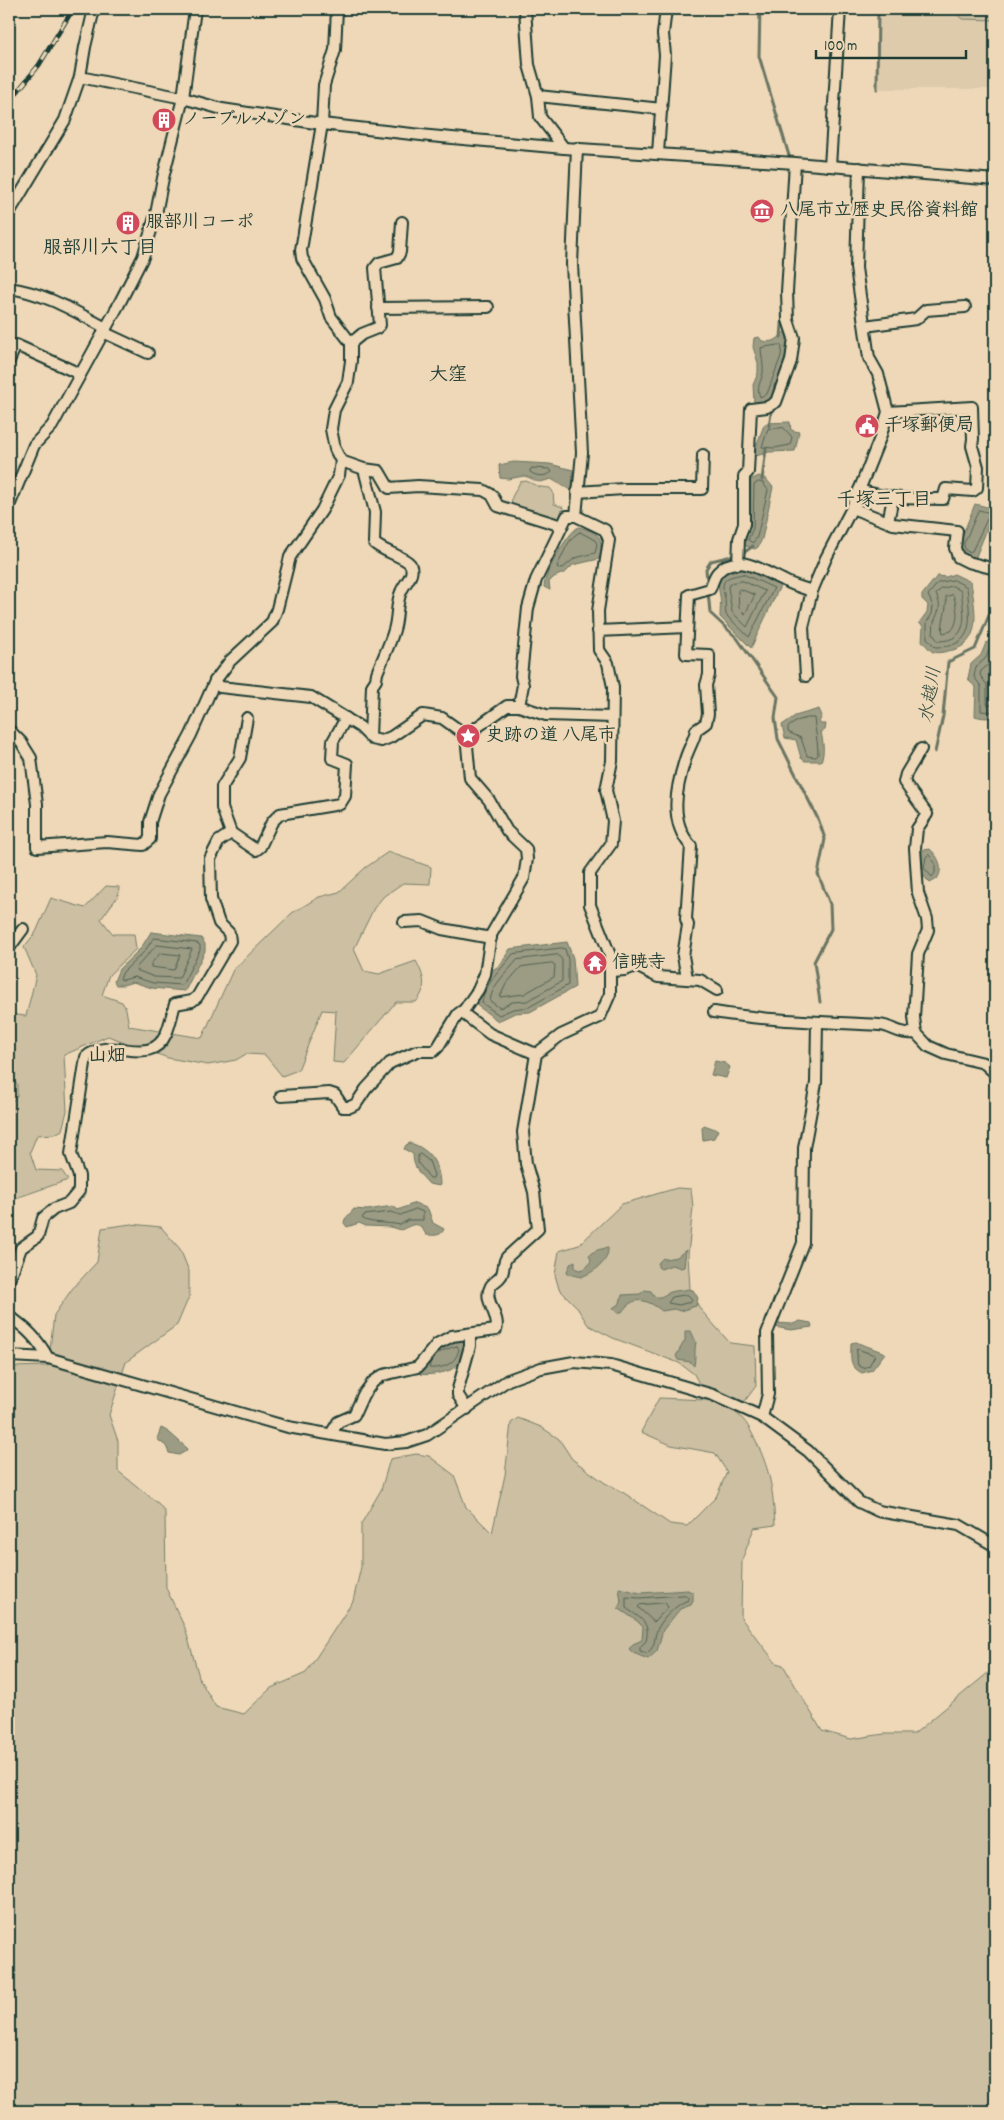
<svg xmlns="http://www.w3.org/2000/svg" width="1004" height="2120" font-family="Dekko,'Klee One',sans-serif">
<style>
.built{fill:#ddcbac}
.green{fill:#ccbfa2;stroke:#767e6b}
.water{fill:#9c9b83;stroke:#6a7563}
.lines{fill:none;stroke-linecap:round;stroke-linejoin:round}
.shore{stroke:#516354;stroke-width:1}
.stream{stroke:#6a7563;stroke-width:3}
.minor-casing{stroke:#1f3d34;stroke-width:14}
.minor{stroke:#eed8b7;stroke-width:10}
.rail-casing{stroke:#1f3d34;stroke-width:5}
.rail{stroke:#eed8b7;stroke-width:3;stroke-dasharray:9;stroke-linecap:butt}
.labels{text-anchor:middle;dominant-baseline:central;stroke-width:5;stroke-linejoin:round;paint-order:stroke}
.poi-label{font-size:18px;font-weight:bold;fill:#1f3d34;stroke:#eed8b7;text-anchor:start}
.neighbourhood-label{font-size:19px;font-weight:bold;fill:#1f3d34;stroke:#eed8b7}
.water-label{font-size:19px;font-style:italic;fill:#324b40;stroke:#eed8b7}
</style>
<rect width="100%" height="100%" fill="#eed8b7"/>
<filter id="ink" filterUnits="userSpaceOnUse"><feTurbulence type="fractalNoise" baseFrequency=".02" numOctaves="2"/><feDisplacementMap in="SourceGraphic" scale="10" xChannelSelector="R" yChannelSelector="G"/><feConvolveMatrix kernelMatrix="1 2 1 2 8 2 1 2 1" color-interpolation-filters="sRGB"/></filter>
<g filter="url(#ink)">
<polygon class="built" points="878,9 995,9 995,89 877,89"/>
<g class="green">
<polygon points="951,9 995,9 995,20 962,19"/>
<polygon points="526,481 540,487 550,488 553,492 554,504 563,507 558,521 511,509 512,497 520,482"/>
<path d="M388,852L431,867L430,884L403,883L384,896L374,908L354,949L364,971L379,974L416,961C424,976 428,988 416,1002H396L344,1063L333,1062L336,1011L322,1010L298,1070L282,1076L265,1055L246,1054L236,1060L208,1065L168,1058L108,1036L64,1055L67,1111L62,1130L55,1134L37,1135L30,1152L36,1170L62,1171L68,1180L13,1199L9,1206V1105L17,1096V1084L9,1079V1014L26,1016L36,975L24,947L36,932L51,898L85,908L106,886L119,887L118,896L101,919L113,934H134L136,949L109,975L102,995L122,1002L126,1009L129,1026L202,1038L233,970L292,913L319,897L339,892L365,868Z"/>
<path d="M677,1188L691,1189L693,1207L688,1255L690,1289L700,1309L730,1343L755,1346L756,1386L736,1413C747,1421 750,1430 756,1441C771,1472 773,1491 775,1525L754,1528L742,1560L741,1618L776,1663L783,1665L822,1731L851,1739L884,1734H914L995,1667V2111H9V1367L48,1366L54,1315L72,1289L97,1262L102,1228L131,1224L161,1227L180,1249L189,1271V1297L177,1325L126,1362L109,1415L118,1441V1471L159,1504L165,1512L166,1588L185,1628L200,1680L216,1707L244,1714L271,1688L306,1673L353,1601L361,1567V1524L381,1490L390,1459L416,1454L429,1456L454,1475L466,1507L492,1533L505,1475L511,1423L518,1418L541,1427L559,1439L572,1459L605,1483L624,1493L670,1524L687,1526L716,1497L727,1472L715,1453L671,1445L641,1432L659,1398L707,1400L694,1374L679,1363L613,1338L588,1325L576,1306L559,1289L555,1275L559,1251L579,1245L622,1204Z"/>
</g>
<g class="water">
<path d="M786,330C791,353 779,375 771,397L767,401L754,403L753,385L758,373V363L753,347L754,338L759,337L762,341C775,343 778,339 786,330Z"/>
<polygon points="790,422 791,430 799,432 795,451 769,452 756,456 754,452 764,425 767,423"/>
<path d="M514,462L550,464L573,470L572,491L551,479C533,485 539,480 524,476L508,479L500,478L499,465Z"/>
<polygon points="759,476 766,479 773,487 762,539 758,547 755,549 743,545 743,539 748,528 750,480"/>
<polygon points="975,504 995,509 975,559 963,556 959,544"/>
<path d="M579,527C600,533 604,537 599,559L573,565L566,572L554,577L549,582L550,590L544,587C544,574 568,531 579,527Z"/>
<path d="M743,569L781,584L751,648L720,617C720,610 721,603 720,596C715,574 723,573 743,569Z"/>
<path d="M954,574L971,582C974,605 984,642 953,650C947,651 939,654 933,652C929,650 926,644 922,642L923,626L919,623L927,612L928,605L922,599V595L937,576L946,577Z"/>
<path d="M995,638V716C990,719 981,718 975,716L976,687L970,682L968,678L971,664L981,655L986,643Z"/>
<path d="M819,709L822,716L819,722L821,724H826L825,730L821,732C823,742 825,752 821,761H805L801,758L796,740L785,738L782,725L795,716Z"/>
<path d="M930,849C939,857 944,869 937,879L930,883C916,868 922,871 920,853L921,850Z"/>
<polygon points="151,932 201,938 205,944 205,951 185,991 152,988 133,982 123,985 116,985 114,981 119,969 141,948"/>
<polygon points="567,942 573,958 575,987 530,1012 515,1013 498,1021 475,1004 491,971 500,965 510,949"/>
<polygon points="715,1061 725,1063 730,1067 726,1078 711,1075"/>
<polygon points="704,1125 718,1130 714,1138 703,1140 702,1128"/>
<path d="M410,1143C431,1149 440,1166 440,1186L429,1184C420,1174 413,1168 413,1154L404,1149L406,1145Z"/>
<path d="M415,1203L428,1209L433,1223L444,1229C441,1237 433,1235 426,1235C419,1220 414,1224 401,1230L391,1227L366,1226L359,1223L347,1227L344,1223L345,1219L354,1209L367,1210L393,1206L398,1210Z"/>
<path d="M608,1248C609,1263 592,1273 581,1277L568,1274L567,1271L571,1263L575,1261V1268L579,1270C586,1269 588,1267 591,1260L589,1255C595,1250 600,1249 608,1248Z"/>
<polygon points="686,1250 684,1267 681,1268 672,1265 661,1269 658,1267 658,1263 663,1258 665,1259 677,1257"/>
<path d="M688,1289L693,1290L698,1298L696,1306L680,1311L674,1309L662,1311C648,1300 634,1294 622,1312H617L613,1308L620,1303L622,1295L640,1294L645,1290L651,1291L655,1297C663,1298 664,1294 671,1292C676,1290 683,1291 688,1289Z"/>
<polygon points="800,1321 811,1323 812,1327 791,1330 775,1327 775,1323 793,1324"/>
<path d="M685,1331H691L696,1342C694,1350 696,1357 694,1366L690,1362L678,1360L676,1356L685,1340Z"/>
<path d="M461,1338C470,1346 461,1364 452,1369C446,1373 426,1376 420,1374L418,1371L432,1353L450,1341L453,1342Z"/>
<path d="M856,1342L885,1353L872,1370L862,1373C848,1366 851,1357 851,1343Z"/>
<path d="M161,1428C170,1431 179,1442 187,1448L186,1451L179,1455L169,1453L166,1446L157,1439Z"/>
<polygon points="619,1588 640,1593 688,1590 693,1593 693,1601 691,1605 680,1609 663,1630 657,1651 648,1659 633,1653 629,1649 633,1644 642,1640 643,1627 637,1621 618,1608 621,1602"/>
</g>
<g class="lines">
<g class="shore">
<path d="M780,345L782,347L781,356L767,394L760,397C756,387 761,382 763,373C764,365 761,356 761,348Z"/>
<polygon points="784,428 792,437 790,445 774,448 762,447 768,429"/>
<path d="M532,468L550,469L552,472C545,477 537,477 530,472Z"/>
<polygon points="759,482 763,483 768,490 757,537 753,543 748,540 753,528 754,485"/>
<polygon points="979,510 987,512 989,515 972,551 969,552 965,550 964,544"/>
<path d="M580,532L595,540L597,544L595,553L575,558L563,568L558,569L557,566C563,556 568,537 580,532Z"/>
<path d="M743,574L774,588L749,637L726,615C725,608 726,600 724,594C720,577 729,577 743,574Z"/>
<path d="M954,580L967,587C970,617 977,648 935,647L927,638V622L932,614L933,606L928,595L938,583Z"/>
<polygon points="743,581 765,591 747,627 732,612 728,587 731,583"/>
<path d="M953,586L961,591C964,613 971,641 938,641L933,634C934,631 933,625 934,622C939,609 942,608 936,594L941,589Z"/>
<polygon points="740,589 755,595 745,614 739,608 738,591"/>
<path d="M953,595C957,605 960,622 951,631L943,633C940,625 948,610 946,597Z"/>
<polyline points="995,644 990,647 986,658 976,667 974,677 981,686 981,711 995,712"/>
<polyline points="995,651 991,662 981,671 980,675 987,685 987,705 995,705"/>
<path d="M807,718H814C815,730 818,741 818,755L816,757L807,756L801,738L788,732V727L797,721Z"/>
<polygon points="929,855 935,863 935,873 932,877 924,868 926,857"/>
<polygon points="154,938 197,943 200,945 200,950 182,985 153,983 134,977 123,980 120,979 123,972 144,952"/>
<polygon points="157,945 192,949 179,978 154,977 136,970 137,967"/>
<path d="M562,948L565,949L568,959V985L529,1007L513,1009L499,1015L482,1003C484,984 502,969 513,954Z"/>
<polygon points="161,953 180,955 174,970 151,967 151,964"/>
<path d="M558,955L562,960V981L527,1001L512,1002L500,1008L490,1001C492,984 507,973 517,960Z"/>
<polygon points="552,963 555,965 554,977 524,994 500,997 506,984 521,967"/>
<polygon points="420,1154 429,1161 434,1175 433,1178 430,1178 418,1163 418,1156"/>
<path d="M416,1209L423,1212V1220H408L400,1225C389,1222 368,1224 362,1218L364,1215L391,1212L400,1215Z"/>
<polygon points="688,1295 692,1299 690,1302 679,1305 668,1303 672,1297"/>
<path d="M457,1346L459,1349C456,1364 443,1369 429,1368C431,1354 445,1349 457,1346Z"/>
<polygon points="857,1349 875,1355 869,1366 863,1368 858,1365"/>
<path d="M685,1595L688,1597V1600C677,1604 664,1617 658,1628C653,1637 657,1646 647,1653L640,1651V1647L646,1641C651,1622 640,1618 626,1608V1597L640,1598Z"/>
<polygon points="665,1603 668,1607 654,1622 638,1607 640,1605"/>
</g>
<g class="stream">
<polyline points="760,9 759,56 790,159"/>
<polyline points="877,89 878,9"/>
<polyline points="781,337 783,313"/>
<polyline points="773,399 775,385"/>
<polyline points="769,426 772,407"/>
<polyline points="762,480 766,449"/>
<polyline points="742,554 753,546"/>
<polyline points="736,555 711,561 706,569 710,613 737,638 778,697 775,718 778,739 819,821 825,839 818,874 830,904 831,929 814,962 820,1002"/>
<polyline points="935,752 943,716 948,662 975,649 995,601"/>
</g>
<defs>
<g id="minor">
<polyline points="525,9 529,65 538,96 540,117 564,148"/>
<polyline points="80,77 183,98 222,109 322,124 430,136 564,148 795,163 995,180"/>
<polyline points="538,96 662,109"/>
<polyline points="658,153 665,55 663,34 666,9"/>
<polyline points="830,166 840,9"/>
<polyline points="9,213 65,120 80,77 85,47 94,9"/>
<path d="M9,288C45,293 74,311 106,328"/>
<polyline points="378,308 488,307"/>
<polyline points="865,326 916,319 926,310 965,307"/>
<polyline points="103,332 148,353"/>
<polyline points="351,343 362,334 377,328 380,325 375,268 379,263 397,258 400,252 402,222"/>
<polyline points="9,361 16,345 80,374"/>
<polyline points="341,461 364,469 379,471 389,488 418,486 483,490 492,495 498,506 562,526"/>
<path d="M364,469L375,512L374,543C382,551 405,557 410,564C416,575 404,583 401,592C396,603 398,617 394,630C390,644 383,658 377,673L376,680L372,686L370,737"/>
<path d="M859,490C888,499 913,499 943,499L946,489L973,491L977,488L978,467L972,446L973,439L972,407L888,412"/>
<polyline points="577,492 624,489 702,489 703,455"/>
<polyline points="9,506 34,445 52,426 118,306 143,257 156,214 163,178 183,98 195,9"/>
<polyline points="852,508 893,524 957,531 955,548 958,557 968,562 995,569"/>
<polyline points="576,516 582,453 572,264 577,148"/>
<polyline points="888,522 893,498"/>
<polyline points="738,564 739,539 744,524 744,476 748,472 751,409 767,407 776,402 791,361 794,338 788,320 787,292 795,163"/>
<polyline points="598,631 687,627"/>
<polyline points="806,676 803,627 812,591 826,558 852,508 880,438 888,412 878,374 869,358 856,268 859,168"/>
<polyline points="215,681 220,687 311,697 360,727 372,739 381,741 391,737 423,715 442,718 466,735 470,778 489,800 507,831 526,849 527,859 524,878 491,935 485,974 478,990 464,1010 458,1014 438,1047 434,1051 417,1051 390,1063 366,1089 356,1104 350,1107 343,1107 335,1095 329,1093 281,1096"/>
<polyline points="9,730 21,742 31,758 37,804 37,847 107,842 143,845 150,839 150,822 159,794 191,735 215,681 230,661 272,622 277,609 290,557 322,510 339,475 341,461 335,449 331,429 334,410 348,382 351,361 351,343 331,317 325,299 302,258 301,250 322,124 324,85 335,50 337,9"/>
<polyline points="466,735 507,706 519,706 546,715 612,717"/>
<polyline points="921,749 906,774 904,782 927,814 917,829 915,848 918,893 927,919 928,930 918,954 914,1017 916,1033 928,1046 946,1054 984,1063 995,1073"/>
<polyline points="231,833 222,808 222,787 240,758 247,718"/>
<polyline points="404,922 422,921 442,929 491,938"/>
<polyline points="9,948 23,929"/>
<polyline points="611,971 625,970 636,966 658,977 700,980 717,990"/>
<path d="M687,978L683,956L688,925L686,919L691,846C669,822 676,788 685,760C688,749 694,741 696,730L706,723L708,714L706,685L709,675V655L686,654L689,595L710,589C712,584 714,576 718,572C737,551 764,572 783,580C792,585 803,588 812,591"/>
<polyline points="461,1012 490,1034 536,1054"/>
<path d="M714,1012C769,1021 824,1022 879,1025C893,1026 898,1035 916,1033"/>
<path d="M9,1281L21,1248L38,1236L43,1218L54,1209L69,1203L79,1191V1176L71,1154L86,1057C113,1034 150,1069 166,1034C170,1025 172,1014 175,1004L192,1001L197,997L230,941L229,933L219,923L211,899L210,859L219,841L231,833L256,850L260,847L272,822L280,814L340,804L345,796L347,764L332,758L333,741L346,718"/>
<path d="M9,1316C26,1328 38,1339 48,1358"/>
<polyline points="9,1356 48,1358 288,1427 385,1444 406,1442 427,1435 508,1380 541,1368 574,1362 611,1365 713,1395 762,1417 808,1451 859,1502 878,1511 959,1525 995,1546"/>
<polyline points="467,1409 458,1395 458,1389 470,1346 470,1334"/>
<polyline points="762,1417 768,1394 767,1333 803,1243 804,1148 816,1083 817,1022"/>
<path d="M331,1434L338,1422L354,1415L363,1395L373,1382L383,1375L418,1367L437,1344L452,1336L496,1330C501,1316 483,1301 490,1288C492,1282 498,1281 501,1276C505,1270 502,1263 507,1257L538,1229L534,1192L526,1164L523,1132L536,1054L561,1035L600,1017L610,994V955L590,905V873L611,844L613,821L606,790L612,761L613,687L608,663L599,650L598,611L609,540L605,530L576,516H567L536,580L528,608L521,676L523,685L519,706"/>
</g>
</defs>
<use href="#minor" class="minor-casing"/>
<use href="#minor" class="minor"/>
<defs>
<polyline id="rail" points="9,102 39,65 73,9"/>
</defs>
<use href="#rail" class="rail-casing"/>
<use href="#rail" class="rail"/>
</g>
</g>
<defs>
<symbol id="building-disc" viewBox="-11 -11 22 22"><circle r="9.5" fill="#d1495b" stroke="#eed8b7"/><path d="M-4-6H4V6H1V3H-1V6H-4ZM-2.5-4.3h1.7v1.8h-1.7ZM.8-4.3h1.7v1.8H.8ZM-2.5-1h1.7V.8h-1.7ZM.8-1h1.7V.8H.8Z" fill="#fff"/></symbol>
<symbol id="museum-disc" viewBox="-11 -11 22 22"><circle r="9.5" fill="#d1495b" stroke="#eed8b7"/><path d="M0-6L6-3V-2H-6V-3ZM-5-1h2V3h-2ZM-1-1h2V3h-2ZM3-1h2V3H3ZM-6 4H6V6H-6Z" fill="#fff"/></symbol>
<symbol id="civic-disc" viewBox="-11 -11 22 22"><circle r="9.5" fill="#d1495b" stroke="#eed8b7"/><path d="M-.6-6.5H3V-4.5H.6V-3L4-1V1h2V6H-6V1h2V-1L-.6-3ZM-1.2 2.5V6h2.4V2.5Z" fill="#fff"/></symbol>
<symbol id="sight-disc" viewBox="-11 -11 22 22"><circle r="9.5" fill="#d1495b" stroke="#eed8b7"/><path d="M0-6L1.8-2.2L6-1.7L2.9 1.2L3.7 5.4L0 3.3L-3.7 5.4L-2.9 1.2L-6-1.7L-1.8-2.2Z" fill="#fff"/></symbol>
<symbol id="temple-disc" viewBox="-11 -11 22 22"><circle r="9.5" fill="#d1495b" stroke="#eed8b7"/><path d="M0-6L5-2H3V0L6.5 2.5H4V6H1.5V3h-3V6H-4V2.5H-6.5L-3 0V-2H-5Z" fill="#fff"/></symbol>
</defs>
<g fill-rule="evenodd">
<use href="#building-disc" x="150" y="106" width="28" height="28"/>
<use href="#museum-disc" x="748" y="197" width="28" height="28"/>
<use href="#building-disc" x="114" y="209" width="28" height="28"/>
<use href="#civic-disc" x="853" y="412" width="28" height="28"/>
<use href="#sight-disc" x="454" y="722" width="28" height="28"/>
<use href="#temple-disc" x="581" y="949" width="28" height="28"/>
</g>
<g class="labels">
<g class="poi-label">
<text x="182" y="120">ノーブルメゾン</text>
<text x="780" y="211">八尾市立歴史民俗資料館</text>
<text x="146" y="223">服部川コーポ</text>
<text x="884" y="426">千塚郵便局</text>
<text x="486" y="736">史跡の道 八尾市</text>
<text x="612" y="963">信暁寺</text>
</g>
<g class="neighbourhood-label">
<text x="100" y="249">服部川六丁目</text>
<text x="448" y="376">大窪</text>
<text x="884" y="501">千塚三丁目</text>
<text x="107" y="1057">山畑</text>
</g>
<g class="water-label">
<text transform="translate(932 695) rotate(-81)">水越川</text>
</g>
</g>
<rect width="1004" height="2120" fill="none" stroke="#eed8b7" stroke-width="30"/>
<rect x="15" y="15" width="974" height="2090" fill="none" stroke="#1f3d34" stroke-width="2" filter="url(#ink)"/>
<path d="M816 50v8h150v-8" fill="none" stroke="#1f3d34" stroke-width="2.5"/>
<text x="824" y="50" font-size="15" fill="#1f3d34" stroke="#eed8b7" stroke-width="4" paint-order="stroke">100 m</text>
</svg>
